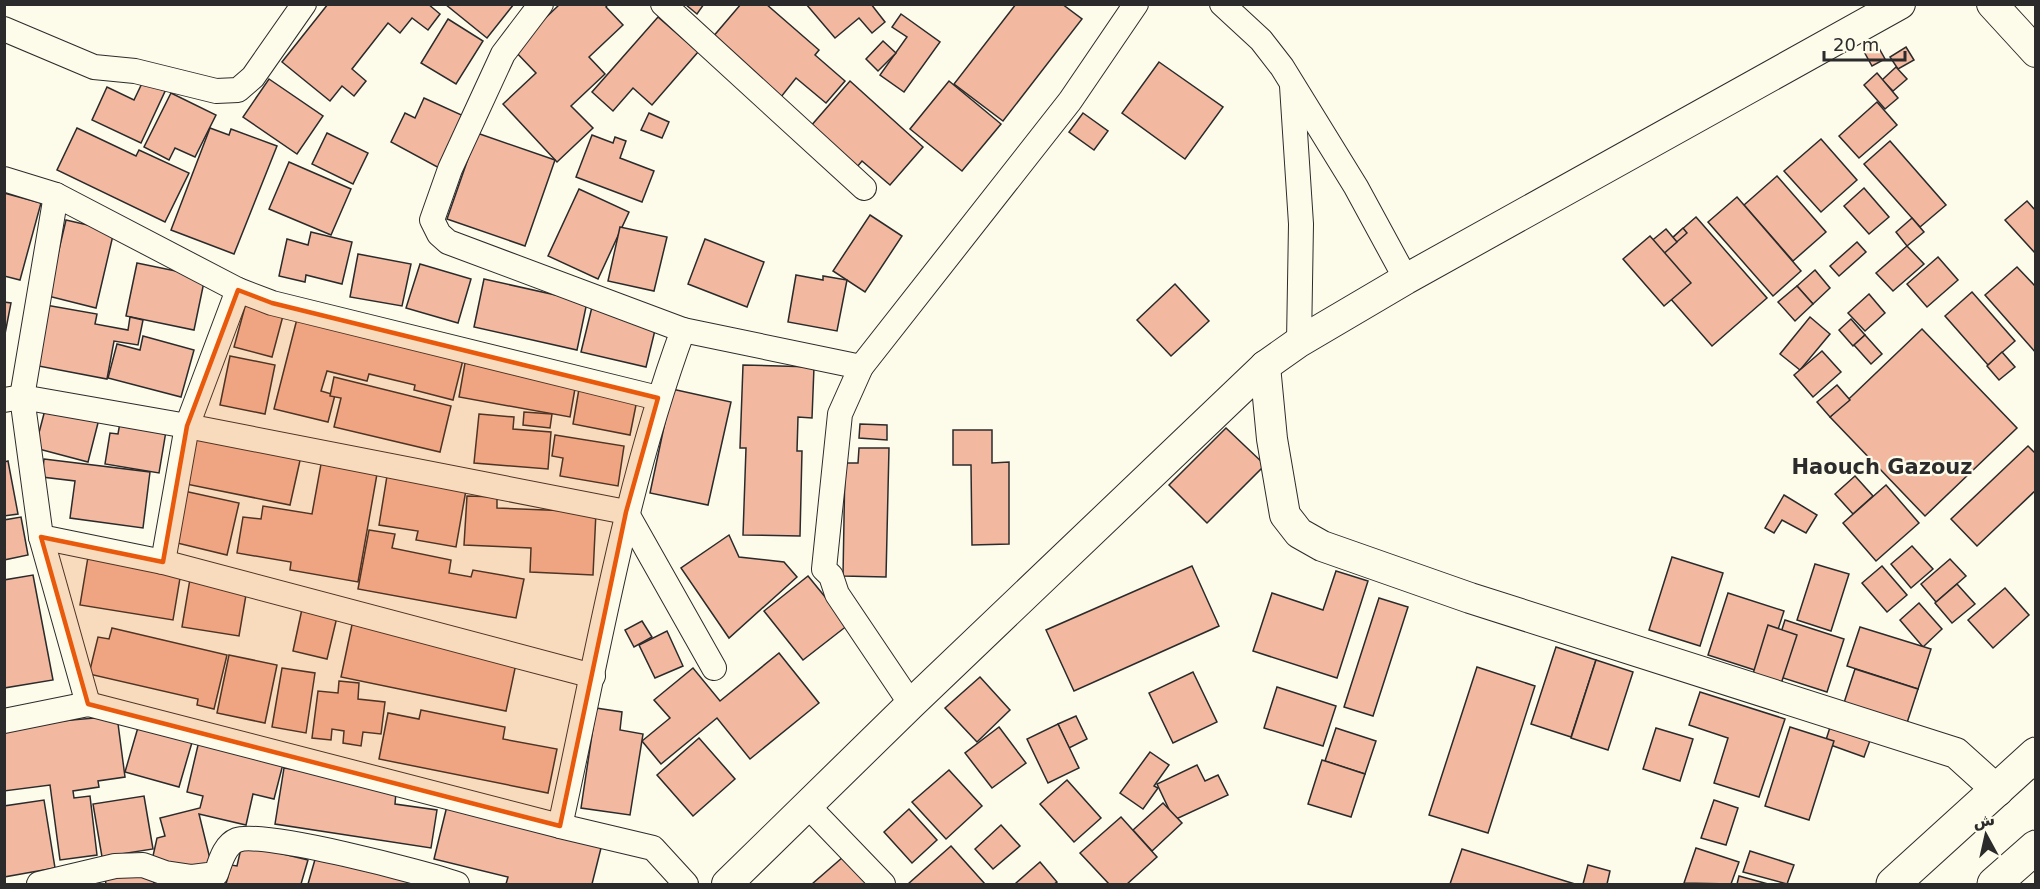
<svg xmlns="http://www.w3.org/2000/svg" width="2040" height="889" font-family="'DejaVu Sans',Vazirmatn,sans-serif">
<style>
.building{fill:#f2b8a0;stroke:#2b2b2b;stroke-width:1.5}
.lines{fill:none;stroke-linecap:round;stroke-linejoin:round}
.minor-casing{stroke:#2b2b2b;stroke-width:26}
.tertiary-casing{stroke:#2b2b2b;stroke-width:32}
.motorway-casing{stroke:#2b2b2b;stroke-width:35}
.minor{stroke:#fdfbea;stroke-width:24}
.tertiary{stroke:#fdfbea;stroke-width:30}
.motorway{stroke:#fdfbea;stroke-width:33}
.marked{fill:#e8590c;fill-opacity:0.2;stroke:#e8590c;stroke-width:4.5;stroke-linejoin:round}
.labels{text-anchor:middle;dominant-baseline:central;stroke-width:4.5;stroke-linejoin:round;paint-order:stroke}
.quarter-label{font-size:21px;font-weight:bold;fill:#2b2b2b;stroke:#fdfbea}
</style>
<rect width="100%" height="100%" fill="#fdfbea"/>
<g class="building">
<polygon points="328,4 428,4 440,14 428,30 412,18 400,33 388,23 352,69 366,81 354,96 342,86 330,101 282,62"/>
<polygon points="445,4 514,4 487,38"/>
<polygon points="560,4 608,4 606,7 623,25 589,57 605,74 571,106 593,128 557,162 503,104 536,73 513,49"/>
<polygon points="685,4 704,4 697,14"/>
<polygon points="741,4 766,4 819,50 815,55 845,81 826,103 796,78 781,97 712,38"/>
<polygon points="806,4 871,4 885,22 872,33 859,18 835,38"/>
<polygon points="1016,4 1062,4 1082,19 1003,121 954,84"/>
<polygon points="901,14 940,42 904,92 880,75 907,37 892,27"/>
<polygon points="658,17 698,52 652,105 633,88 613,111 592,92"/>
<polygon points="448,19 483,41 456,84 421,63"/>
<polygon points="883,41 896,53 878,71 866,59"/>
<polygon points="1875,41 1885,59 1872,66 1862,48"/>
<polygon points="1906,47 1914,60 1898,69 1890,57"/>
<polygon points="1159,62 1223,107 1185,159 1122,113"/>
<polygon points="1896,67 1907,79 1893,91 1882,80"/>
<polygon points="1877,73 1898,98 1885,109 1864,85"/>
<polygon points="145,77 167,87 141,143 92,120 107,87 134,100"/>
<polygon points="269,79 323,116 297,154 243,117"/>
<polygon points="850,81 923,147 890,185 862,161 857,167 810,127"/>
<polygon points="949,81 1001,124 962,171 910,129"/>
<polygon points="171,93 216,115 195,157 175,148 169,160 144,147"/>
<polygon points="424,98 466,117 441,169 391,142 405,113 415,118"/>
<polygon points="1877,102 1897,125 1859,158 1839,136"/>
<polygon points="649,113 669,122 662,138 641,130"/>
<polygon points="1083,113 1108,131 1094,150 1069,132"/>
<polygon points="77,128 136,156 139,150 189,173 165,222 57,170"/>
<polygon points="210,128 229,135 231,129 277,146 234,254 171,230"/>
<polygon points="327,133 368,153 353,184 312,164"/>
<polygon points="477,133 555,160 525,246 447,219"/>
<polygon points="592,135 613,143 615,137 626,141 620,158 654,171 642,202 576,177"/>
<polygon points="1821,139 1857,180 1821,212 1784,171"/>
<polygon points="1890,141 1946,205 1920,227 1864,164"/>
<polygon points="289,162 351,189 331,235 269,209"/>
<polygon points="1777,176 1826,232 1793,261 1744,205"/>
<polygon points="1864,188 1889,217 1869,234 1844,206"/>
<polygon points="579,189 629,212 598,279 548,256"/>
<polygon points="4,193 41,203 20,280 4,276"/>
<polygon points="1737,197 1801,271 1773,296 1708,222"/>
<polygon points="2027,201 2036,211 2035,253 2005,220"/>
<polygon points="870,215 902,236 865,292 833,271"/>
<polygon points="1696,217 1767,298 1712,346 1641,265"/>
<polygon points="1912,218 1924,232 1907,246 1896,232"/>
<polygon points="66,220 114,231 96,308 48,296"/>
<polygon points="620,227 667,237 654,291 608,281"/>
<polygon points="1683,228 1687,233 1671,247 1667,243"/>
<polygon points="1666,229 1677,242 1661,256 1649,243"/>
<polygon points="311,232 352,242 342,284 306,275 305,282 279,276 287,239 308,245"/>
<polygon points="1650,236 1691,283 1664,306 1623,259"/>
<polygon points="705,239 764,262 747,307 688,284"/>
<polygon points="1857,242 1866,252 1839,276 1830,266"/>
<polygon points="1907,246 1924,264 1893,291 1876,273"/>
<polygon points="358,254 411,264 402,306 350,297"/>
<polygon points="1938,257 1958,280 1927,307 1907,284"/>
<polygon points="137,263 205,277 194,330 126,316"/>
<polygon points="420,264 471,279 458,323 406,308"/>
<polygon points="2017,267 2036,287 2036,353 1985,295"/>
<polygon points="1815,270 1830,288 1813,304 1797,286"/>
<polygon points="796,275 823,280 823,276 847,280 837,331 788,322"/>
<polygon points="484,279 587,302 577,350 474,327"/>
<polygon points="1175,284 1209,321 1171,356 1137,320"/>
<polygon points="1797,286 1813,304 1795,321 1778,302"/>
<polygon points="1972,292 2015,341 1988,365 1945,316"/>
<polygon points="1869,294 1885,313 1865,331 1848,313"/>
<polygon points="4,302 11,303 4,339"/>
<polygon points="246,303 284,312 272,357 234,347"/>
<polygon points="40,304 97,314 95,324 128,330 130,317 143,320 138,345 114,341 107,379 28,364"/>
<polygon points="592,307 657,322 646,367 581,352"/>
<polygon points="298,315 464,356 453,400 414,390 415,385 369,374 367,381 327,371 321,391 335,395 328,422 274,409"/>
<polygon points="1810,317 1830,334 1800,370 1780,354"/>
<polygon points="1851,319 1865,335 1853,346 1839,330"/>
<polygon points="1922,329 2017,428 1925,516 1830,417"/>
<polygon points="1865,335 1882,354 1871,364 1854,345"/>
<polygon points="143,336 194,350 181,397 108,378 117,344 140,350"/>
<polygon points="1822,351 1841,372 1813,397 1794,375"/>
<polygon points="2002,352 2015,367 1999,380 1987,366"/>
<polygon points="230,356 275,365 265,414 220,405"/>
<polygon points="465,363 576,383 570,417 459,397"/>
<polygon points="743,365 814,367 812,418 798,417 797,451 802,451 800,536 743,535 746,448 740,448"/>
<polygon points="334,377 451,406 440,452 334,427 341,398 330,396"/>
<polygon points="1837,385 1850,400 1830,417 1817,402"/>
<polygon points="579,389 637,400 630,435 573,424"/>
<polygon points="672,389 731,402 708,505 650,493"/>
<polygon points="46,406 99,419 88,462 35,448"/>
<polygon points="524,412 552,414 550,428 523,425"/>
<polygon points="479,414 514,417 513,429 551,432 548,469 474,463"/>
<polygon points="121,417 167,425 159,473 105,464 110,433 118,434"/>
<polygon points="860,424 887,425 887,440 859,438"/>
<polygon points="1226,428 1265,465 1207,523 1169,485"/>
<polygon points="953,430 992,430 992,463 1009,462 1009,544 972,545 971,465 953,465"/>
<polygon points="197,435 301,456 290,505 186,484"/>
<polygon points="555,435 624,446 618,486 560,476 563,458 552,456"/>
<polygon points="2028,446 2036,454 2036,490 1977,546 1951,519"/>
<polygon points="859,448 889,448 886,577 843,576 845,463 858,463"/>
<polygon points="44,459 150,472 143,528 70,518 75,481 42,477"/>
<polygon points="8,461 18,514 4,516 4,462"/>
<polygon points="321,464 377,474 358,582 290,570 291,562 237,553 243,517 261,519 263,506 312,514"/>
<polygon points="387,476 466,490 456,547 416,540 418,531 379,525"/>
<polygon points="1855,476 1873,496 1853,514 1835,494"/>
<polygon points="1886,485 1919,523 1876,561 1843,523"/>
<polygon points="184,491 239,503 227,555 173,542"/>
<polygon points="1784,495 1817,515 1806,533 1782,520 1774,533 1765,528"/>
<polygon points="467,496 497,497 497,508 596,512 593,575 530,572 531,548 464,545"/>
<polygon points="21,517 28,555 4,560 4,520"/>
<polygon points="369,530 395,534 392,548 451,560 449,573 471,577 473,570 524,579 516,618 358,589"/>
<polygon points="729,535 739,557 784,562 797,577 729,638 681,568"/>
<polygon points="1912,546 1933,569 1911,588 1891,564"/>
<polygon points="88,557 181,572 173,620 80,605"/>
<polygon points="1672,557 1723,573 1700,646 1649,630"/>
<polygon points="1950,559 1966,576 1936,602 1921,584"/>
<polygon points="1815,564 1849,574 1831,631 1797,620"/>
<polygon points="1192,566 1219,626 1074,691 1046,630"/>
<polygon points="1882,566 1907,595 1887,612 1862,583"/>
<polygon points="1336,571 1368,581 1337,678 1253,651 1272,593 1323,610"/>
<polygon points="33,575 53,680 4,688 4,580"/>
<polygon points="808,576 848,625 803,660 764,611"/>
<polygon points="190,579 247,589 239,636 182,627"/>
<polygon points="1957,584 1975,604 1952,623 1935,603"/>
<polygon points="2005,588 2029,615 1993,648 1968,620"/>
<polygon points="1728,593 1784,611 1764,673 1708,655"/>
<polygon points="1379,598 1408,607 1373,716 1344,707"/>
<polygon points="1919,603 1942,629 1923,647 1900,620"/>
<polygon points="302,609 337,617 327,659 293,651"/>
<polygon points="353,620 517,659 506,711 341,677"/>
<polygon points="1785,620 1844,639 1827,692 1768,673"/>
<polygon points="642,621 652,637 634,647 625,630"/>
<polygon points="1768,625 1797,635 1780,687 1752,677"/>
<polygon points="1860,627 1931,649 1918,689 1847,666"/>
<polygon points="112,628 227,655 214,709 197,705 198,699 89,674 98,637 109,639"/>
<polygon points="667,631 683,666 655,678 639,645"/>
<polygon points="1556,647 1596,660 1571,737 1531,724"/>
<polygon points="779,653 819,703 750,759 717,718 661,764 642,741 670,718 654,700 693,668 720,701"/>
<polygon points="229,655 277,665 265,723 217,713"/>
<polygon points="1596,660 1633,672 1608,750 1571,738"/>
<polygon points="1477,667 1535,686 1488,833 1429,815"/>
<polygon points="282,668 315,673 306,733 272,727"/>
<polygon points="1855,669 1918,689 1905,729 1842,709"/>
<polygon points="1193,672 1217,722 1173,743 1149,693"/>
<polygon points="980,677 1010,710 977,742 945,708"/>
<polygon points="339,681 359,683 358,699 385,702 381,734 363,732 361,746 343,743 344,731 332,729 331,740 312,738 318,691 338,693"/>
<polygon points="1277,687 1336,706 1323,746 1264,728"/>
<polygon points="1700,692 1785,719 1759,797 1714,783 1728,738 1689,725"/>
<polygon points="596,708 622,712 620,730 643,734 630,815 581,808"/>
<polygon points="421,710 505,727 503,739 557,749 548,793 379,759 388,713 419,719"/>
<polygon points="117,716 125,777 98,781 99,787 73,791 74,798 90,796 97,855 60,860 50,785 4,791 4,726"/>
<polygon points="1076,716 1087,739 1069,748 1058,724"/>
<polygon points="1832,721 1872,735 1864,757 1825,743"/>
<polygon points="139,724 193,739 179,787 125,772"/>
<polygon points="1058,724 1079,768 1048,783 1027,739"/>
<polygon points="999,727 1026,763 992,788 965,753"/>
<polygon points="1790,727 1834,741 1809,820 1765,806"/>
<polygon points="1336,728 1376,741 1365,774 1325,761"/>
<polygon points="1656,728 1693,739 1680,781 1643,769"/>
<polygon points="699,738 735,779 693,816 657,775"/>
<polygon points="199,741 283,764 274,799 253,794 246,825 199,814 211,863 193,867 156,869 153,856 157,838 165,836 160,818 200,808 203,796 187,792"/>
<polygon points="1150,752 1169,765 1154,786 1158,788 1143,809 1120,793"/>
<polygon points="1322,760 1365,774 1351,817 1308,804"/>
<polygon points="1197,765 1205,781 1218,775 1228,795 1174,820 1157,784"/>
<polygon points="284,768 363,780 396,792 395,804 437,810 431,848 275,824"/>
<polygon points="949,770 982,806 946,839 912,802"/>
<polygon points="1067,780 1101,818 1074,842 1040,804"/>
<polygon points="144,796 153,849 102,857 93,804"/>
<polygon points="44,800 55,868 4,877 4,806"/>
<polygon points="1714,800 1738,808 1726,845 1701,838"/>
<polygon points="1163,803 1182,823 1152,851 1133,830"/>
<polygon points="447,806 602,844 592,884 506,884 508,877 434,859"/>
<polygon points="909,809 937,840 912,863 884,832"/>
<polygon points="1121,817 1157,857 1127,884 1109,884 1080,853"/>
<polygon points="1001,825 1020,846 993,869 975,849"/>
<polygon points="242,844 308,860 301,884 226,884 231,865 237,866"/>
<polygon points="951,846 985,884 908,884"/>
<polygon points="1696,848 1739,862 1731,884 1684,883"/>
<polygon points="1462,849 1575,884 1450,884"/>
<polygon points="1750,851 1794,865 1787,884 1743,872"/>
<polygon points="316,856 422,884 308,884"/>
<polygon points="843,857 868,884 812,884"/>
<polygon points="1040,862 1057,882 1054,884 1015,884"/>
<polygon points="1588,865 1610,871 1607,884 1583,884"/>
<polygon points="152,870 154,884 106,884 105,878"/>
<polygon points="1739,876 1768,884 1737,884"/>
</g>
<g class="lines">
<defs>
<g id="minor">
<polyline points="663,4 864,188"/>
<polyline points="1222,4 1261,40 1282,67 1356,187 1406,279"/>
<polyline points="4,29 94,67 135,71 216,91 238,90 253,77 304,4"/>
<polyline points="1292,86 1301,224 1299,342"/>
<polyline points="4,179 56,195 238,290 272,303 658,398"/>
<polyline points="56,195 22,397 41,537 88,704"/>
<polyline points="683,330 861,367"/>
<polyline points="4,400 22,397 187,426 626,512 714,668"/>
<polyline points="41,537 163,562 593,676"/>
<polyline points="163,562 187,426 238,290"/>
<polyline points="911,704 837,594 831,576 824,569 840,414 861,367 1070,101 1136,4"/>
<path d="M4,721L88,704L560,826C597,659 624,490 683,330L448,242L439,234L432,220L450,169L503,54L541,4"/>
<polyline points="808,806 883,884"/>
<polyline points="560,826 653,848 686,884"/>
<path d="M39,884L115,866L143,865L165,873L192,877L216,874C220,863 224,845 237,840C262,830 426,873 457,884"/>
</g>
<g id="tertiary">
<polyline points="1992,4 2036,52"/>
<polyline points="1265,366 1272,439 1285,515 1299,533 1322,546 1470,598 1956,753 1998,791"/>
<polyline points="727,884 911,704 1265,366 1299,342 1406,279 1900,4"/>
</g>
<g id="motorway">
<polyline points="1893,884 2036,754"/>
<polyline points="1994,884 2036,847"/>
</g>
</defs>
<use href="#minor" class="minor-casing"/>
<use href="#tertiary" class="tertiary-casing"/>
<use href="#motorway" class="motorway-casing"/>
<use href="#minor" class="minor"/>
<use href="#tertiary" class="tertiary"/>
<use href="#motorway" class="motorway"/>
</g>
<path class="marked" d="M238,290L272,303L658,398L626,512L560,826L88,704L41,537L163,562L187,426Z"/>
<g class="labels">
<g class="quarter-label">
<text x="1882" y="467">Haouch Gazouz</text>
</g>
</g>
<rect width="2040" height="889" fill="none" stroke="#2b2b2b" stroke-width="12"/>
<g transform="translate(1986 835) rotate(352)" stroke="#fdfbea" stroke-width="4.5" paint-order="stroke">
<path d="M0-4.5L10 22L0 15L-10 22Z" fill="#2b2b2b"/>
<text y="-9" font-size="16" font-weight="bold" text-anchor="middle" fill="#2b2b2b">ش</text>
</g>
<path d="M1824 51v9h81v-9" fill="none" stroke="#2b2b2b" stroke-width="3"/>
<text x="1833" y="51" font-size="18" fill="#2b2b2b" stroke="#fdfbea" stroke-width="4.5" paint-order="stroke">20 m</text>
</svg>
